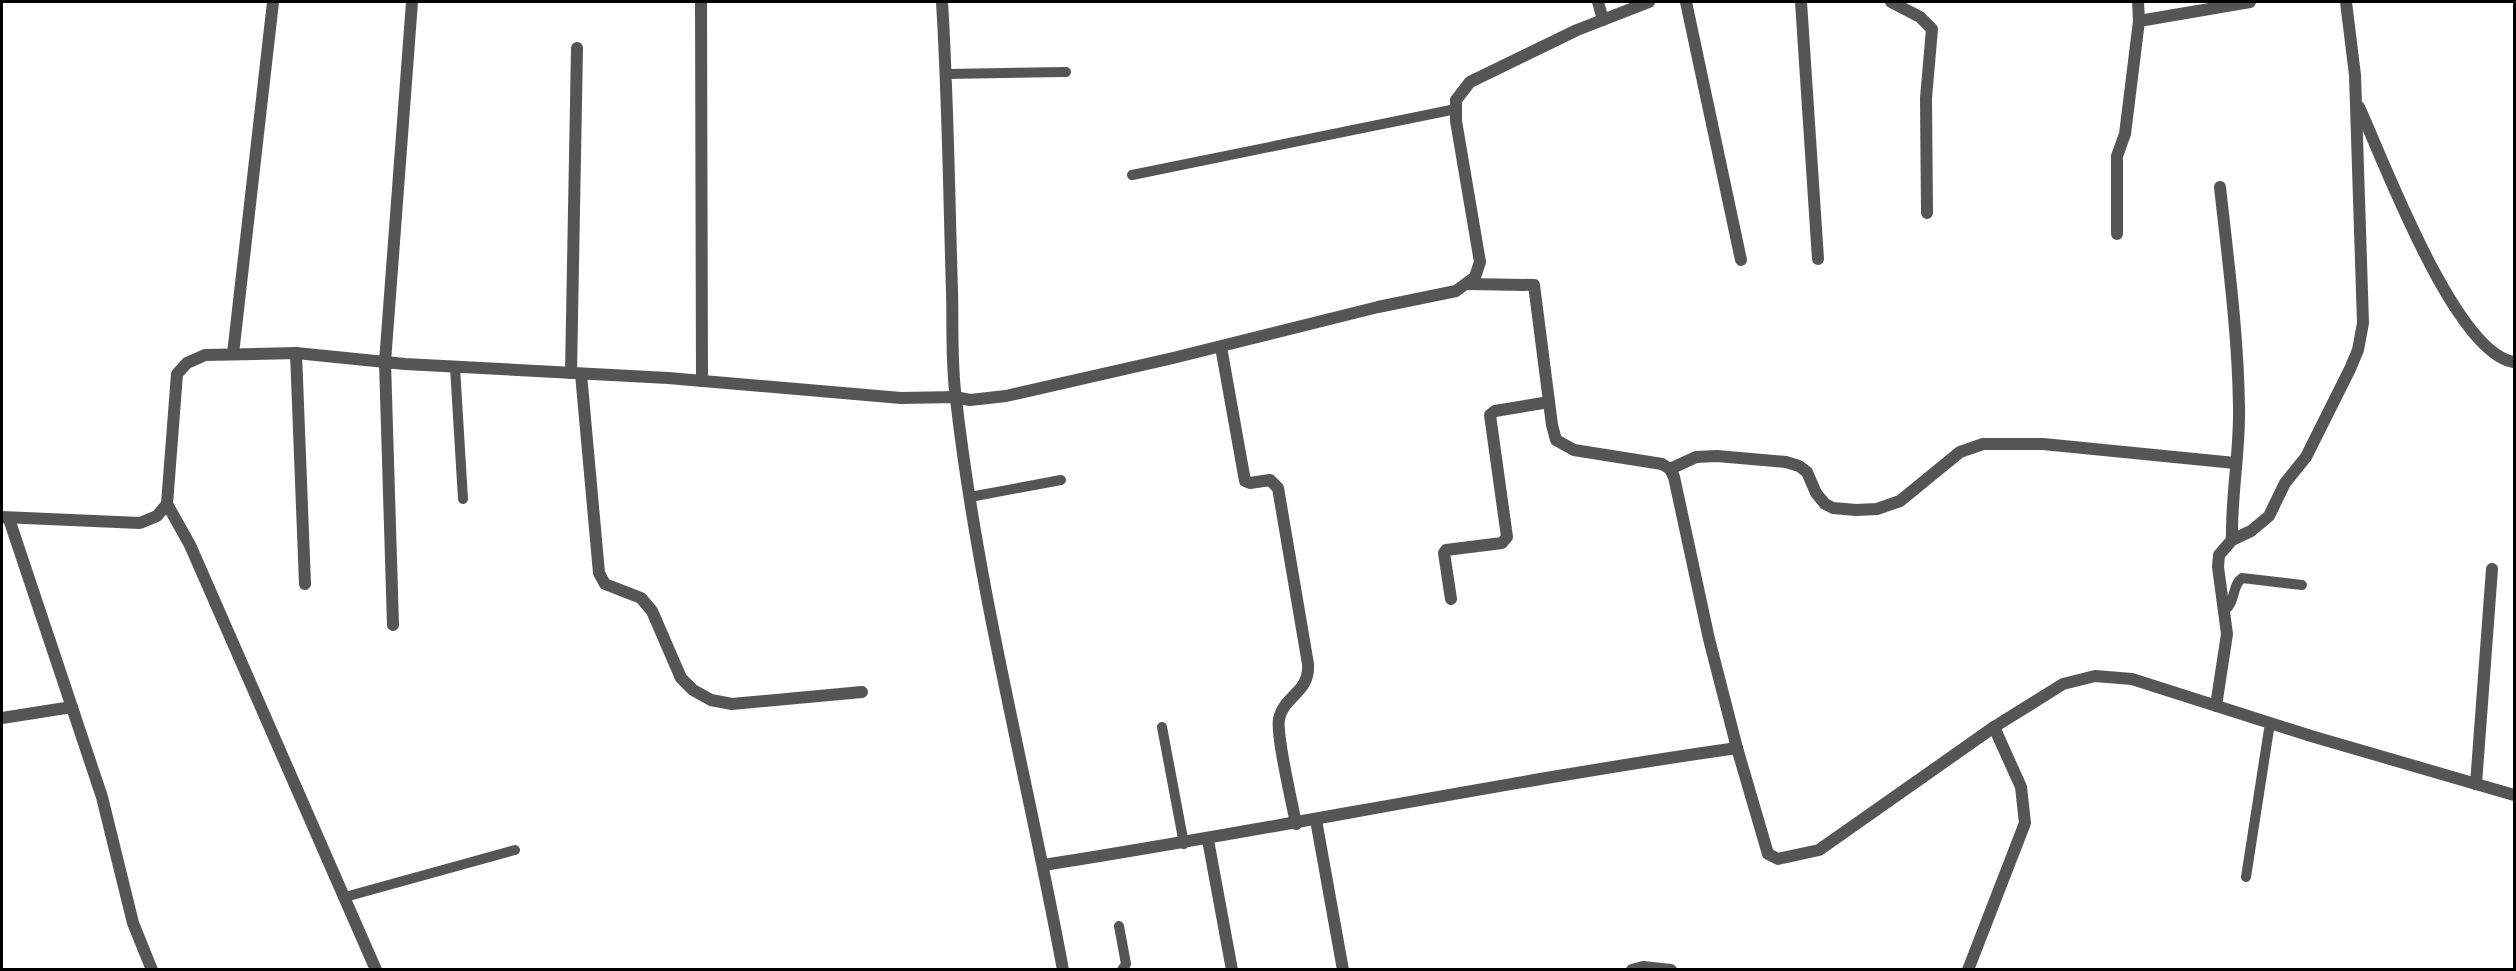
<svg xmlns="http://www.w3.org/2000/svg" width="2516" height="971" font-family="'Golos Text',sans-serif">
<style>
.lines{fill:none;stroke-linecap:round;stroke-linejoin:round}
.lane{stroke:#555;stroke-width:10}
.street{stroke:#555;stroke-width:12}
</style>
<rect width="100%" height="100%" fill="#fff"/>
<g class="lines">
<g class="lane">
<polyline points="947,74 1066,72"/>
<polyline points="1132,175 1456,109"/>
<polyline points="455,367 463,499"/>
<polyline points="970,497 1061,480"/>
<path d="M2225,610C2236,601 2232,585 2242,578L2302,585"/>
<polyline points="1162,727 1184,844"/>
<polyline points="2246,877 2270,723"/>
<polyline points="345,897 515,850"/>
<polyline points="1119,926 1126,964 1122,970"/>
</g>
<g class="street">
<polyline points="701,2 702,381"/>
<path d="M942,2C948,98 949,195 952,291C953,327 951,364 956,399C978,592 1028,780 1063,970"/>
<polyline points="1598,2 1603,20"/>
<polyline points="1686,2 1741,260"/>
<polyline points="1801,2 1818,259"/>
<polyline points="1891,2 1920,17 1932,29 1926,98 1927,213"/>
<polyline points="2139,21 2250,2"/>
<path d="M2359,107C2383,159 2455,354 2514,362"/>
<path d="M2220,187C2228,260 2238,334 2239,407C2240,452 2231,495 2232,540"/>
<polyline points="2117,234 2117,156 2125,134 2139,21 2138,2"/>
<polyline points="1468,284 1534,285 1552,425 1556,440 1574,450 1662,464 1670,469 1674,477 1709,639 1737,748 1768,854 1778,859 1819,850 1994,727 2063,684 2095,676 2132,679 2311,736 2514,795"/>
<path d="M1221,347L1245,481L1250,483L1270,480L1278,488L1308,664C1310,693 1284,695 1279,719C1276,736 1292,802 1296,824"/>
<polyline points="296,353 305,584"/>
<polyline points="233,354 273,2"/>
<polyline points="571,373 577,48"/>
<polyline points="581,374 599,573 605,584 641,598 652,611 681,678 693,690 711,700 732,704 862,692"/>
<polyline points="1670,469 1696,457 1717,456 1786,462 1799,466 1807,472 1816,493 1825,504 1833,508 1856,510 1877,509 1900,501 1960,452 1983,444 2043,444 2235,463"/>
<polyline points="167,504 190,545 376,970"/>
<polyline points="2,517 140,523 157,516 167,504 177,374 187,363 205,355 296,353 405,364 668,378 901,398 955,397 970,400 1006,396 1173,358 1378,307 1456,291 1475,277 1480,262 1456,121 1456,100 1470,82 1577,30 1649,2"/>
<polyline points="9,519 102,797 133,923 152,970"/>
<polyline points="1451,599 1444,553 1446,550 1502,543 1507,537 1490,415 1495,411 1549,402"/>
<polyline points="393,625 385,362 412,2"/>
<polyline points="2216,706 2227,634 2218,567 2219,555 2232,540 2251,531 2269,516 2285,483 2306,457 2350,369 2358,350 2363,323 2355,75 2346,2"/>
<polyline points="2,718 72,707"/>
<polyline points="2476,784 2492,569"/>
<polyline points="1316,820 1343,970"/>
<polyline points="1208,840 1232,970"/>
<path d="M1044,865C1275,829 1505,781 1737,748"/>
<polyline points="1632,970 1643,967 1671,970"/>
<polyline points="1968,970 2025,823 2021,787 1994,727"/>
</g>
</g>
<rect width="2516" height="971" fill="none" stroke="#000000" stroke-width="6"/>
</svg>
